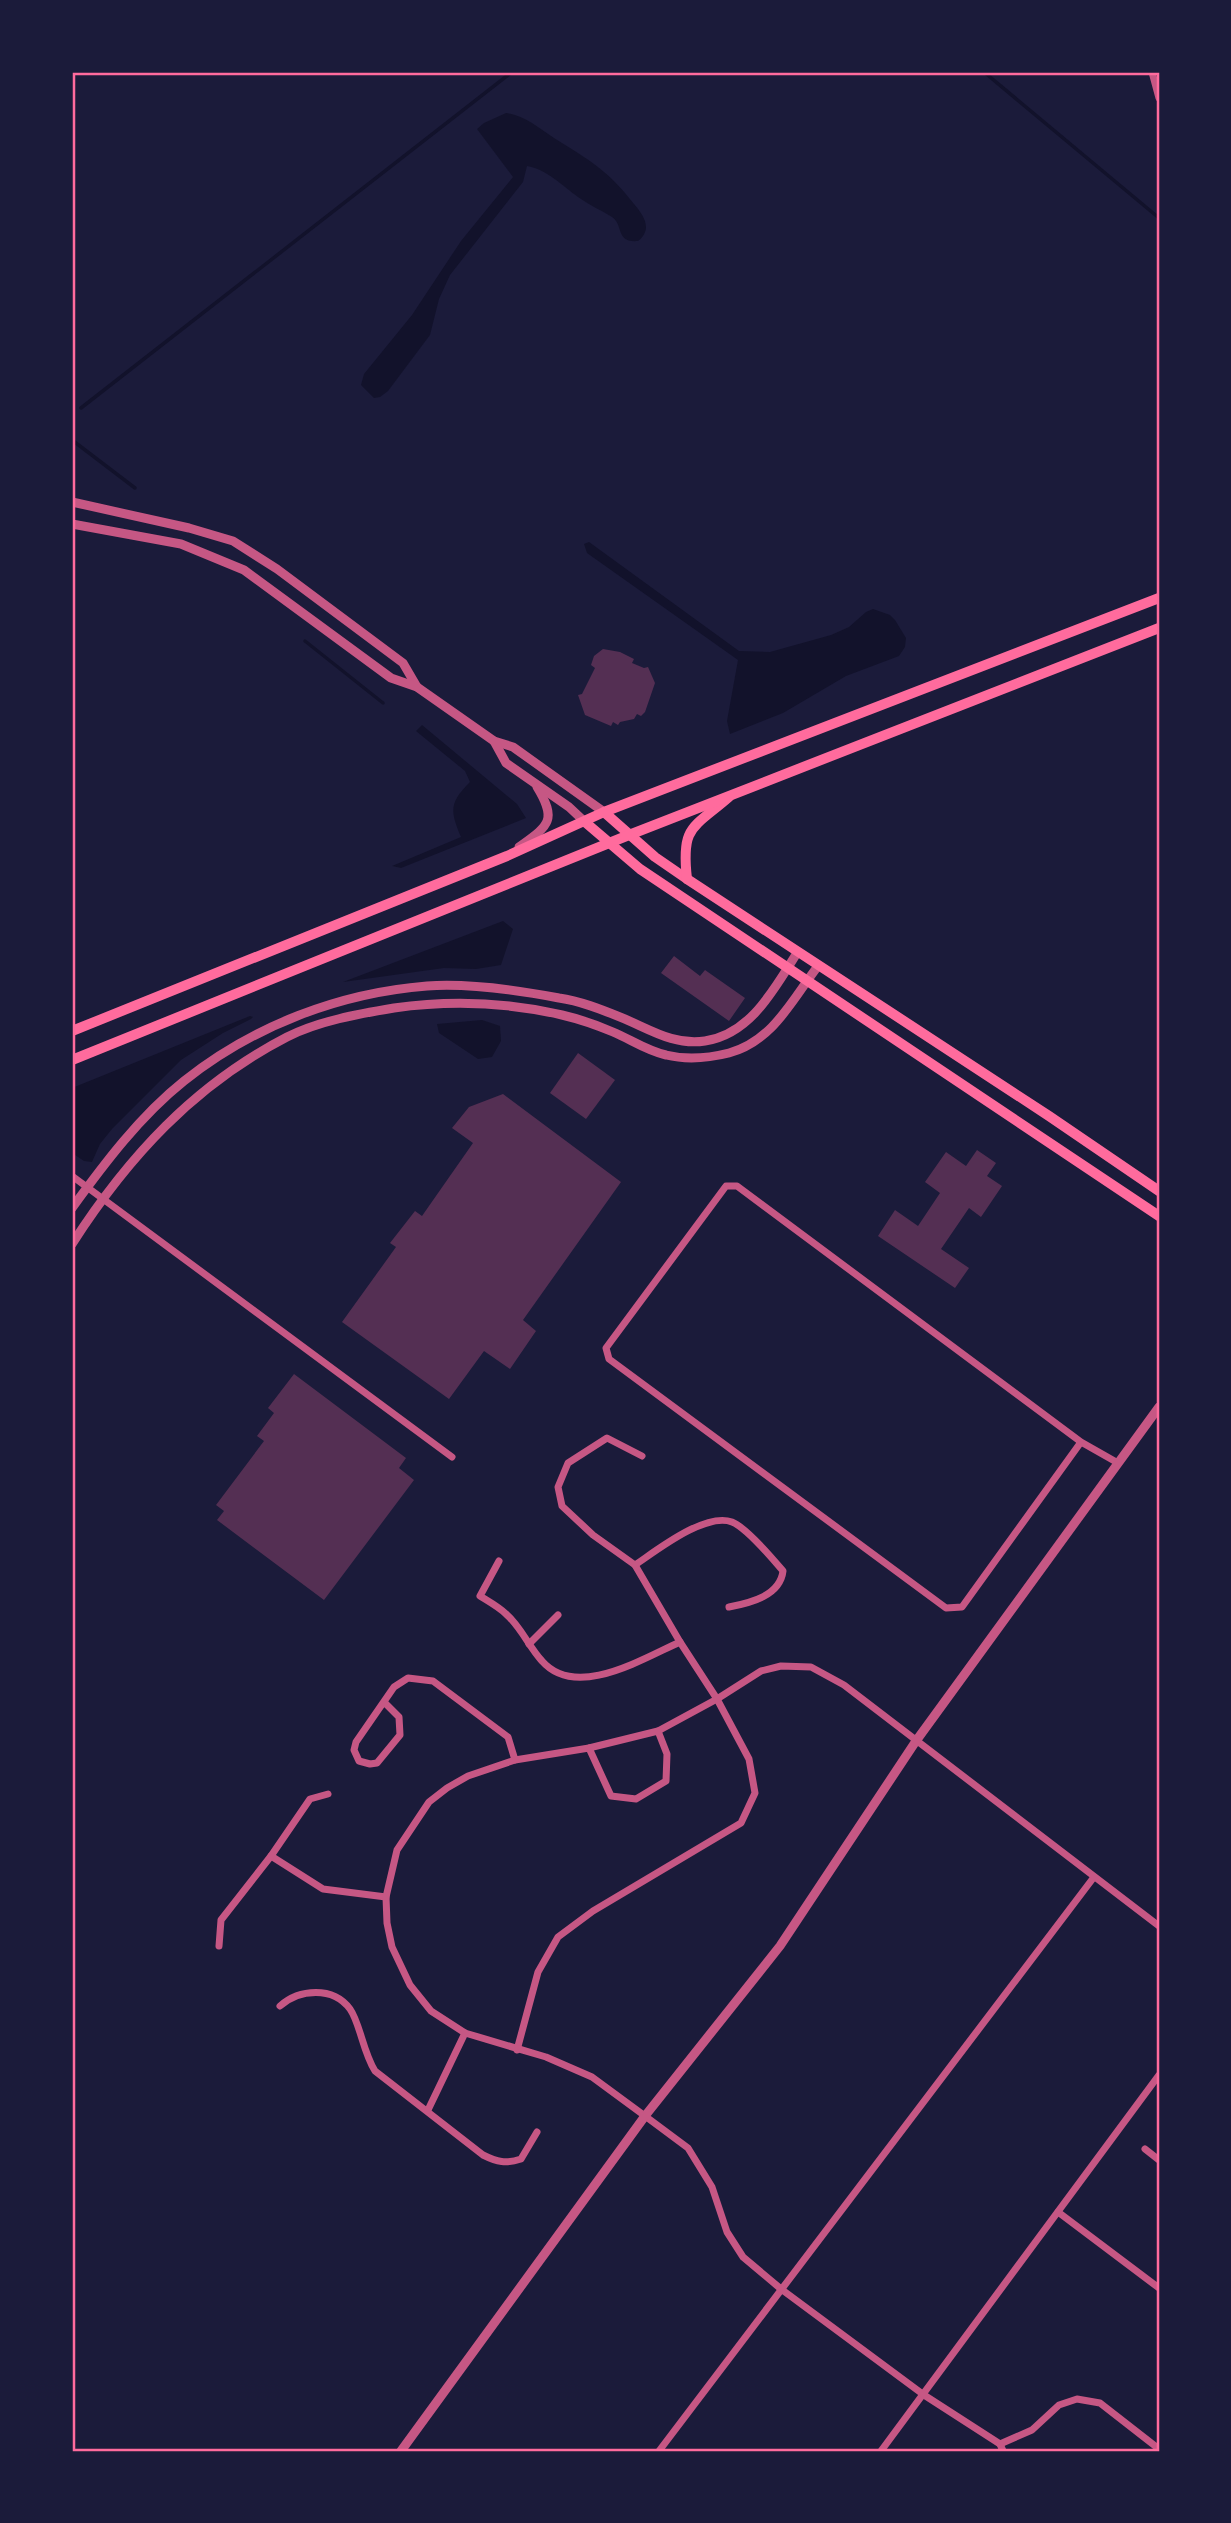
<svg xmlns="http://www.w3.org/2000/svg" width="1231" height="2523" font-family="'Space Grotesk',sans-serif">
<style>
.water{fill:#12122b}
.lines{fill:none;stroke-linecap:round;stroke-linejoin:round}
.stream{stroke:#12122b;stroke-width:3.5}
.building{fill:#542f53}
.minor{stroke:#c65784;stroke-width:7}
.tertiary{stroke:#c65784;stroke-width:9}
.secondary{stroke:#ff6b9d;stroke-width:10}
.trunk{stroke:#ff6b9d;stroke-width:10}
.neatline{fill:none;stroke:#ff6b9d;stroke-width:2.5}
</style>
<rect width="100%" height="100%" fill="#1b1b3a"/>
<g class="water">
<path d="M506,113C524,115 539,128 554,138C589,160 608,170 634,204C644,216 653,229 638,241C615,243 624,225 612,217C601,210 589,205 578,197C563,186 546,169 527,166L523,182L450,275L439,299L430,335L388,391L380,397L374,398L361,385L364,374L412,315L461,241L513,177L477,129L484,123Z"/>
<polygon points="589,542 739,651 770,652 831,635 849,627 866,612 873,609 890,615 895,620 906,638 905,647 899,656 846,676 783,713 730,734 727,721 738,660 587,553 584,544"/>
<path d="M422,725L517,804L526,818L401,868L392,866L461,837C450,811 449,803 470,782L465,771L416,731Z"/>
<polygon points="503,921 513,929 501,965 476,969 444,968 343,982"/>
<polygon points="250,1016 253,1017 251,1019 223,1033 181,1060 112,1129 100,1144 92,1162 84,1161 72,1153 72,1088"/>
<polygon points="482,1020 500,1026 501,1041 492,1057 478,1059 439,1033 437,1024"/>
</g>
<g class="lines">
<g class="stream">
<polyline points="984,72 1159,218"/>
<polyline points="81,408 512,72"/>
<polyline points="72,440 135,488"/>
<polyline points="305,641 383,703"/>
</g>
</g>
<g class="building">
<polygon points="603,649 620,652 634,659 632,663 644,668 648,667 655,683 645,712 641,716 637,714 634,719 620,722 618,725 613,722 611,726 585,715 578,695 582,694 595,668 591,665 594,656"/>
<polygon points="674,956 700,976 705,970 745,998 729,1021 661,973"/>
<polygon points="578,1053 615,1080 586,1119 550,1093"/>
<polygon points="503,1094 621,1182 523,1320 536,1331 510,1369 484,1351 449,1399 342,1322 396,1247 390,1243 415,1211 422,1216 473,1143 452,1128 469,1107"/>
<polygon points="977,1150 996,1163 987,1176 1002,1186 981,1217 969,1208 941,1249 969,1268 955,1288 878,1236 895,1210 918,1226 940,1193 925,1182 946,1152 966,1166"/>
<polygon points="294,1374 406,1458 399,1468 414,1480 324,1600 217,1520 224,1511 216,1505 264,1441 257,1436 274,1413 268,1408"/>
</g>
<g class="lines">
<g class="minor">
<polyline points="1152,72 1159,98"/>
<polyline points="72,1176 452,1457"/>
<polyline points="1081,1442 962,1607 946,1608 609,1359 606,1348 726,1186 737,1186 1081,1442 1118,1463"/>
<path d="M499,1561L480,1596C488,1601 499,1607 506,1614C521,1627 529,1647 542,1661C576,1700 642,1659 680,1642"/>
<path d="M635,1565C656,1551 705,1512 732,1522C747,1528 772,1558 783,1571C780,1596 750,1603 729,1607"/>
<polyline points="529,1644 558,1615"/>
<polyline points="384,1702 399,1717 400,1735 377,1763 370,1764 359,1761 354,1750 356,1742 394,1687 408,1678 433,1681 508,1737 515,1760"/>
<polyline points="589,1748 611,1796 636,1799 666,1781 667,1754 658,1731"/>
<polyline points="271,1856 323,1889 386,1897"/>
<polyline points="219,1946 221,1920 271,1856 310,1799 328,1794"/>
<path d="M280,2006C299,1989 333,1986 350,2009C360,2023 363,2052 375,2071L483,2155C497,2162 506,2164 521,2159L537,2132"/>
<polyline points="517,2050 538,1972 558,1937 593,1911 741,1823 755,1793 749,1759 717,1699 680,1642 635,1565 593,1535 562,1506 558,1487 568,1463 607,1438 642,1456"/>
<polyline points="428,2110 465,2033"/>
<polyline points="1145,2149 1159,2160"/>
<polyline points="1058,2212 1159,2288"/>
<polyline points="1000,2444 1032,2430 1059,2405 1077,2399 1100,2403 1159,2449"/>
<polyline points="659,2451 1094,1877"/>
<polyline points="881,2451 1159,2075"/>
<polyline points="1003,2451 1000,2444 924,2395 781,2289 743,2257 727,2232 712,2187 688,2148 645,2116 592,2077 546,2057 465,2033 431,2011 410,1985 392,1947 387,1923 386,1897 397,1850 429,1802 447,1788 468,1776 515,1760 589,1748 658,1731 717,1699 761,1671 781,1666 811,1667 844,1685 1159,1926"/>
</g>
<g class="tertiary">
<polyline points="72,502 189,528 233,541 277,569 403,663 417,687"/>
<polyline points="72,524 181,544 244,570 391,678 417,687 494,741 513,747 604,812"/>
<polyline points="494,741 506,763 569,807 585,822"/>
<path d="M519,847C548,826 558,821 537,787"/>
<path d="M72,1208C104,1164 140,1116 184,1081C253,1026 339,993 427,986C470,983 517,990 559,998C580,1001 600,1009 620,1017C648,1028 673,1046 705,1041C751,1034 774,989 797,953"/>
<path d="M72,1244C128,1157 194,1085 287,1037C319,1021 358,1014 394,1008C451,1000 506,1002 562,1015C579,1019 597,1025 613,1032C630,1039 647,1051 666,1055C686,1060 709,1058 729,1053C773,1041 792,1000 818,966"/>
<polyline points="401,2451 645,2116 780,1946 916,1741 1159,1407"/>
</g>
<g class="secondary">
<polyline points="604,812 655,857 687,879 1049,1116 1159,1191"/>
<polyline points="585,822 640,869 1159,1216"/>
<path d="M687,879C681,826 692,829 729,797"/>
</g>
<g class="trunk">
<polyline points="72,1031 507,856 604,812 1159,598"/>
<polyline points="72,1060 629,835 1159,628"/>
</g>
</g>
<rect width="1231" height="2523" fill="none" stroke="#1b1b3a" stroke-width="147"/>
<rect x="74" y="74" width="1084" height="2376" class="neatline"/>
</svg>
